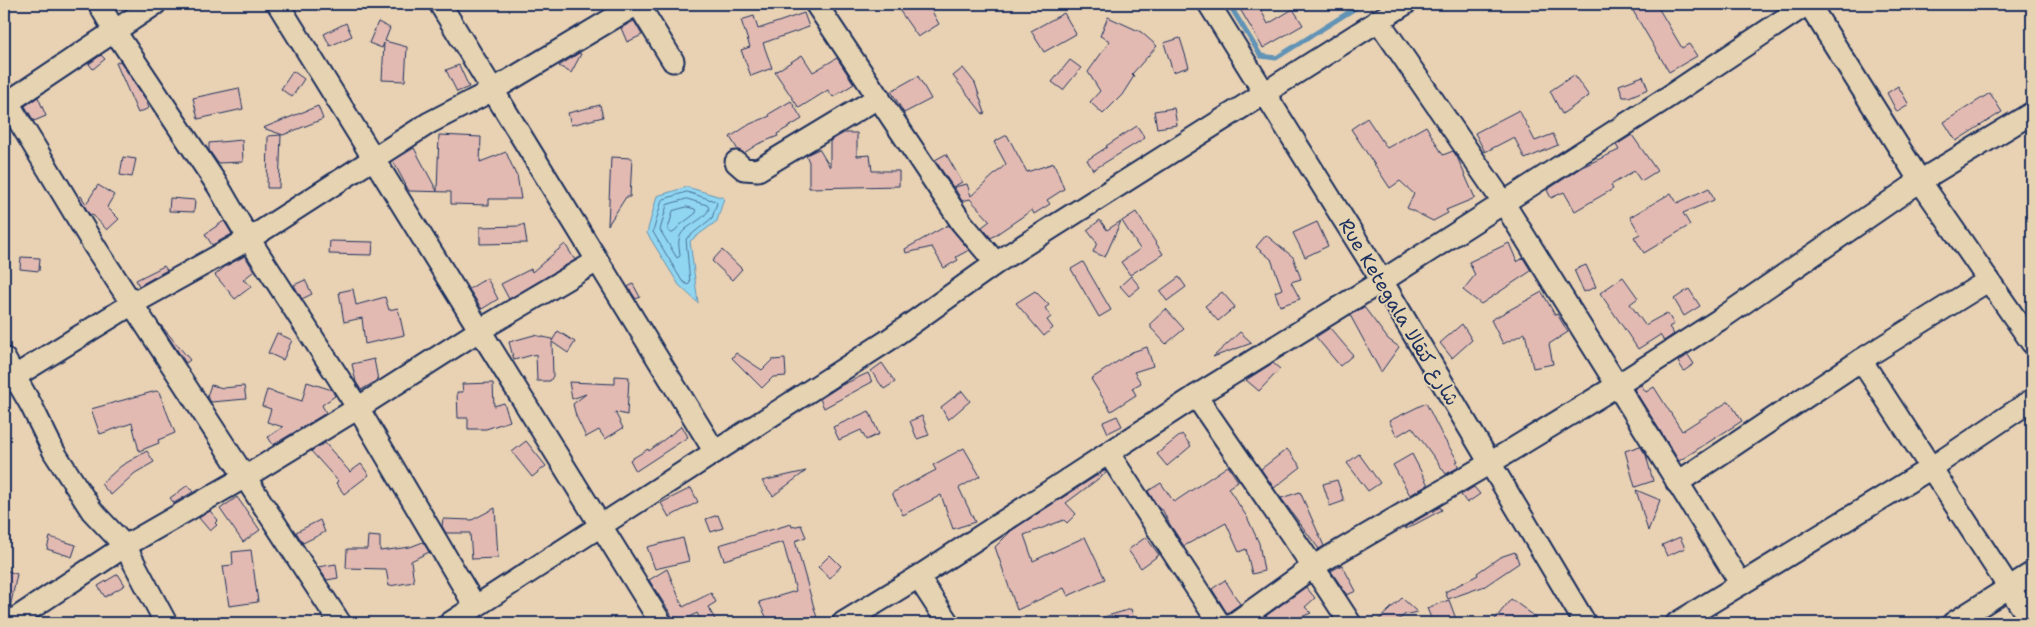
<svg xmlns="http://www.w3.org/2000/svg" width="2036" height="627" font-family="'Shantell Sans','Playpen Sans Arabic',sans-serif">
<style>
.water{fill:#90d6f1;stroke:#6193b6}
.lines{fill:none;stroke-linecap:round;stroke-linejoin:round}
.shore{stroke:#4a7299;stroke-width:1}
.stream{stroke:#6193b6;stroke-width:5}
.building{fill:#e2bab2;stroke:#1b2f5e}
.minor-casing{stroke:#1b2f5e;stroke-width:25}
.minor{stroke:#e5d3b1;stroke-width:21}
.labels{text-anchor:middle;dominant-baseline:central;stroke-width:4;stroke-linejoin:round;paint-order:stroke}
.street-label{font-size:19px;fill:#1b2f5e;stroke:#e5d3b1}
</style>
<rect width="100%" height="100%" fill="#e9d1b3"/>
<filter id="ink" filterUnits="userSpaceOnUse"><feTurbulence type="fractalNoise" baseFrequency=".02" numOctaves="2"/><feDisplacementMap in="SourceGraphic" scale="10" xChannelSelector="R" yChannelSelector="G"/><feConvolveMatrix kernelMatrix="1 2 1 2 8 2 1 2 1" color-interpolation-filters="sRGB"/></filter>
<g filter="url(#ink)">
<polygon class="water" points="687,187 724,198 717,221 690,241 698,303 679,285 647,233 657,196"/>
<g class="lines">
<g class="shore">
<polygon points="687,192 715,201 717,203 712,218 686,239 690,283 688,285 682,281 653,232 662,200"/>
<path d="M687,199L707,205L709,208C705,222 681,225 679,240C678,245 680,251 680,256L677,258L660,230L667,205Z"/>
<polygon points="687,207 695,209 696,213 679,226 673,233 670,233 668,229 673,211"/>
</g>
<polyline class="stream" points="1229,4 1261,56 1276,58 1362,4"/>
</g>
<g class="building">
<polygon points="895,4 928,4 939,24 918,37"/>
<polygon points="1237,4 1258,4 1268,24 1293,9 1303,25 1263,48"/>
<polygon points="1629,4 1656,4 1682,48 1689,44 1697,56 1669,72"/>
<polygon points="804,13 809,27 763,43 772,68 751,76 741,50 750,47 741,20 754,16 758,29"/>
<polygon points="1064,13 1076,34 1044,52 1031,31"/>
<polygon points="1108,17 1141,32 1157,46 1132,74 1134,76 1122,95 1103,114 1090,102 1100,91 1088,72 1110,41 1100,36"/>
<polygon points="634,21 642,35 627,42 621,28"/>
<polygon points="378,22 390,28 385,41 407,47 405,81 382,80 384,43 382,48 369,43"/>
<polygon points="346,23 352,36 330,46 324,34"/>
<polygon points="1180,38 1189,67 1173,72 1164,43"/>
<polygon points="579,53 581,54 571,73 559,66"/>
<polygon points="101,55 105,59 93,69 89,64"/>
<polygon points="802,55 813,72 837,58 854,84 833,97 828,90 799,108 775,72"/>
<polygon points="1070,60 1081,68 1063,90 1052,82"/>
<polygon points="120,61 146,100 149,108 138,113 116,63"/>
<polygon points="459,65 469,87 457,92 446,70"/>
<polygon points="963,68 975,83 985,113 983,114 953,76"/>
<polygon points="293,71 304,79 292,97 281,89"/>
<polygon points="1574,75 1589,96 1562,114 1550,91"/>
<polygon points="918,76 931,99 904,113 891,91"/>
<polygon points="1643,76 1648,89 1629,97 1623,97 1619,85"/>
<polygon points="1898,86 1909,105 1897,112 1887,93"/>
<polygon points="239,88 243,109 198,119 193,98"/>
<polygon points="1990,93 2002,112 1956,141 1944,122"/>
<polygon points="38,97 46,116 34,121 25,106"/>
<polygon points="791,101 802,119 777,134 778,136 758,144 744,153 738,150 730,137 750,124 770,116 769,114"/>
<polygon points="600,105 603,117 571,125 568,113"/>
<polygon points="318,106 323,119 283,135 263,128"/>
<polygon points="1174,108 1177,125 1157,128 1154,111"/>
<polygon points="1519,110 1535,141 1553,134 1558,145 1525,159 1514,137 1485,152 1475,133"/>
<polygon points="1367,118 1387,148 1426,126 1443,155 1453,151 1457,157 1475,198 1446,210 1448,213 1433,221 1407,208 1414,194 1400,181 1390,188 1351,129"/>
<polygon points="1137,126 1145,138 1093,170 1087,160 1107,147 1106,146"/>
<polygon points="844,133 857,133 857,156 870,155 872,171 899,171 899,186 809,188 809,162 806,155 819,149 830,167 830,141"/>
<polygon points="281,135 279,188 267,188 268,136"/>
<polygon points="439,135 481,137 480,162 506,152 516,175 517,175 521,199 489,199 489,205 451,204 451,192 409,191 393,161 414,148 437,191"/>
<polygon points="1007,135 1027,172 1054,163 1064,189 1047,200 1050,204 1034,214 1032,210 991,238 982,227 990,221 970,199 962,201 954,187 967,184 971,196 1006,164 994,142"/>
<polygon points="1632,135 1657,171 1641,181 1634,171 1611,185 1613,189 1575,211 1564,192 1551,198 1547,190 1582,167 1619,150 1616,145"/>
<polygon points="242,140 243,162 218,163 209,150 209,143"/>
<polygon points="946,154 962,182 953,187 935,160"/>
<polygon points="123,157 136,159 132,177 120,175"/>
<polygon points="611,157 632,158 630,197 626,197 608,225"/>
<polygon points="98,185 114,195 107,207 119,219 107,230 92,214 90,215 79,197 81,196 86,204"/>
<polygon points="1709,188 1714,200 1683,213 1690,225 1644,253 1634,237 1640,234 1630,217 1671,193 1677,203"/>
<polygon points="170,198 195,200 194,212 169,211"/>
<polygon points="1136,212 1163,254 1130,275 1121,262 1140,249 1122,221"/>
<polygon points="1100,220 1107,230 1121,221 1105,257 1093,252 1097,243 1087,230"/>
<polygon points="224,221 232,234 212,245 205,234"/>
<polygon points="1317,222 1328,246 1305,257 1293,233"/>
<polygon points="524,224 527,243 480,244 480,227 520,226"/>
<polygon points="948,225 969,250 956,257 958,260 944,268 932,247 906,253 905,249"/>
<polygon points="1266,235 1293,257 1301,279 1291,282 1300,299 1280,306 1275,292 1282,289 1271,259 1256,247"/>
<polygon points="330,241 373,242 372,255 329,254"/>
<polygon points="1509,243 1517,262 1523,258 1531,271 1481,304 1463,290 1475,275 1469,262"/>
<polygon points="565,244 575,260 509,299 501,284 531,269 532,272"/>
<polygon points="722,250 742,269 732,280 712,261"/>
<polygon points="245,256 254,271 243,280 252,286 235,299 215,275 226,266"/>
<polygon points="21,257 40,258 39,271 20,269"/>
<polygon points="1083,262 1111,310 1099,317 1071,269"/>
<polygon points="1586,265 1596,287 1584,292 1574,270"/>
<polygon points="164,266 167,270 139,286 136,280"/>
<polygon points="1131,276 1140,287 1129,296 1120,286"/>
<polygon points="1179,277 1186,287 1167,301 1160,291"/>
<polygon points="1623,277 1638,298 1630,304 1645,325 1667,313 1674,324 1669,327 1674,334 1664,341 1660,335 1638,349 1600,293"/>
<polygon points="487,278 498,299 482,309 469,289"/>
<polygon points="305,280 312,294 302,299 294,285"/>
<polygon points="633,284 640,297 636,299 628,287"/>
<polygon points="353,289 356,305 385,297 389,310 398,308 404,335 365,344 362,318 344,322 339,292"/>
<polygon points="1689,289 1700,306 1684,316 1674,299"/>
<polygon points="1035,291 1049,305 1045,308 1051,317 1047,320 1053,328 1044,336 1016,303"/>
<polygon points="1222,292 1235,307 1218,321 1205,306"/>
<polygon points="1542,292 1555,315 1557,314 1568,332 1549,344 1553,364 1533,368 1525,333 1503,344 1491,320"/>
<polygon points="1364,307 1388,339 1399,347 1381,372 1350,315"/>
<polygon points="1166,309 1184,329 1166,344 1151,328 1151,323"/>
<polygon points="159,323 190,360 186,363"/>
<polygon points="1462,324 1472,340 1452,358 1440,343"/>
<polygon points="1330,328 1353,355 1340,366 1316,337"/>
<polygon points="558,331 575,342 568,353 552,342 553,376 550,381 537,381 536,354 514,360 509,342 534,335 552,339 552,341"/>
<polygon points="1240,332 1252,343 1213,357"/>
<polygon points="277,333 292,340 283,360 268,353"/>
<polygon points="1147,347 1153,366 1134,372 1141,383 1132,388 1136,395 1111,411 1091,379 1132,352"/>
<polygon points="736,353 762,370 772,360 785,359 786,376 773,377 762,388 732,358"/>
<polygon points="1688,355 1694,364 1684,371 1678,362"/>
<polygon points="374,359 378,380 361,390 356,382 352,364"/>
<polygon points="882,363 895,382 884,389 871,371"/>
<polygon points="1273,363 1280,369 1259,391 1246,380"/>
<polygon points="868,373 872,382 824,408 820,399 842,385"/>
<polygon points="615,376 629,377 627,415 615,412 623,428 605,439 599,430 586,437 576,416 573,404 586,394 572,399 569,382 615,384"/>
<polygon points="307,382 332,390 335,396 322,405 326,413 273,445 268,437 283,427 267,422 271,409 262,406 267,390 302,401"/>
<polygon points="493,383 494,406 504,403 510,421 486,429 468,429 468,418 458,418 457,392 463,392 462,384"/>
<polygon points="211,385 223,388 244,386 246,399 211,402 207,396"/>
<polygon points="1641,385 1646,392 1654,387 1682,431 1729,401 1742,421 1679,461 1634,389"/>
<polygon points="156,391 159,392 175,433 158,440 159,443 139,451 132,423 100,434 91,409"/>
<polygon points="962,391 970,401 948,420 941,407"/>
<polygon points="1426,403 1443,437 1458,461 1456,462 1459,467 1446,474 1412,427 1397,436 1389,421"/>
<polygon points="869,411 879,434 866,440 861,430 839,440 833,427"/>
<polygon points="922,416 929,435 917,439 910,421"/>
<polygon points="1117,416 1122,426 1108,433 1103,422"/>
<polygon points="682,426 688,437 636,471 630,460 648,449 649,451"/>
<polygon points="1182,434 1191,446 1167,466 1157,454"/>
<polygon points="526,441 546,466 532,477 512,452"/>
<polygon points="325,443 350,472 361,464 369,475 344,494 336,483 338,481 311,451"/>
<polygon points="1640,446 1646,455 1653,481 1635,487 1625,451"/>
<polygon points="964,448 980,476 959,488 975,522 953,529 941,495 903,515 892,493 936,470 933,465"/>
<polygon points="1287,449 1301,467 1274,488 1261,469"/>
<polygon points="147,451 154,462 135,473 111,495 101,484 121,466"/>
<polygon points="1359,454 1380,483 1368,491 1347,463"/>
<polygon points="1412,454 1428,485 1410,495 1393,465"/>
<polygon points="1228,466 1238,481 1228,488 1247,517 1259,543 1264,571 1252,574 1246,549 1239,552 1226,523 1184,546 1169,523 1162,509 1160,510 1148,491 1161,483 1174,502"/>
<polygon points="806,471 773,496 762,481"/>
<polygon points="1104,471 1106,473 1066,503 1076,514 1067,523 1064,520 1024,535 1033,561 1085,537 1105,579 1068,596 1064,588 1017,610 995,547 1012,530"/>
<polygon points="1337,480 1344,501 1330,506 1323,484"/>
<polygon points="188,485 193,492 174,503 170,498"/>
<polygon points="1474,487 1480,494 1467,503 1461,495"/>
<polygon points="691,488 698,502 669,517 661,503"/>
<polygon points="1636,490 1660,500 1648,531 1640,503"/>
<polygon points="1300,492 1324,546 1319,549 1281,498"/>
<polygon points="237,497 260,530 243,542 220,509"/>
<polygon points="1440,507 1442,510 1406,529 1405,527"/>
<polygon points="495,508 498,558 472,559 470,533 446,533 442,526 443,519 472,520"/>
<polygon points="210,511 218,520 215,523 217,525 210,531 199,518"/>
<polygon points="718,515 723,528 711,532 706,519"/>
<polygon points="320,520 325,532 303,543 296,532"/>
<polygon points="791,524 792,527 801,525 806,537 795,541 817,618 807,623 769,623 759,602 796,591 783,542 724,560 719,545"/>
<polygon points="368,536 380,537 380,551 410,547 423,542 429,552 411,561 414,582 389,586 386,569 346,568 347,549 367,549"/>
<polygon points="50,537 76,545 72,557 47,549"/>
<polygon points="1146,537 1159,555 1141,568 1128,550"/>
<polygon points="1680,537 1685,548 1667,556 1662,545"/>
<polygon points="683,538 689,561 655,569 647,547"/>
<polygon points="251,550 258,602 229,606 223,566 233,565 232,552"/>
<polygon points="1515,552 1519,563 1485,586 1448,599 1445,592 1478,575 1477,573 1500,557"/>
<polygon points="830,555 841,566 830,578 818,567"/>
<polygon points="336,564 338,578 327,580 318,567"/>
<polygon points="1342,565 1356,591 1347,595 1331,571"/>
<polygon points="667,569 683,607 711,593 716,602 708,607 717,623 702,623 697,613 680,623 673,623 672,616 649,580"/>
<polygon points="4,570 17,574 10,608 6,610 4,610"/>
<polygon points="118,574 125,585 105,597 98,586"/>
<polygon points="1225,580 1240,604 1227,613 1212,589"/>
<polygon points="1306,587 1315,598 1305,607 1311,613 1287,623 1256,623"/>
<polygon points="1402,598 1417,612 1404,615 1395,623 1375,623"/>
<polygon points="1511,599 1533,615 1527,623 1492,623"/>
<polygon points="1449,600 1456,619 1443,623 1433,623 1427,608"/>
<polygon points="1131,609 1135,623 1095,623 1094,620"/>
</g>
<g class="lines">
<defs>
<g id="minor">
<polyline points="99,4 114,30 218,186 249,239 358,408 475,606"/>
<polyline points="278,4 661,623"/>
<polyline points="440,4 715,452"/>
<polyline points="638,4 673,61"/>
<polyline points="816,4 962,223 996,263"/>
<polyline points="1209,4 1382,281 1585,623"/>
<polyline points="1809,4 1920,181 2032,343"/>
<polyline points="1378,20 1503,202 1741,584"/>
<polyline points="4,96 95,247 340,623"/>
<polyline points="4,105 155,4"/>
<polyline points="736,162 744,169 758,170 879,97"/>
<polyline points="4,358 31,405 54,452 92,511 125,546 166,623"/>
<polyline points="1861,360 2032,623"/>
<polyline points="4,383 132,304 249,239 429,123 493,90 637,4"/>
<path d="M1196,396C1247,472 1301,546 1350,623"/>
<polyline points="1109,454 1219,623"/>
<polyline points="1677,483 1861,360 1989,280"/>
<polyline points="918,577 948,623"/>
<polyline points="9,623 125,546 245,477 358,408 480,330 597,261"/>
<polyline points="450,623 887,341 996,263 1405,4"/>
<polyline points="843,623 918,577 1196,396 1382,281 1668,97 1807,4"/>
<polyline points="1235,623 1314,566 1490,463 1618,385 1719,320 1920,181 2032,113"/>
<polyline points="1677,623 1931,468 2032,400"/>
<polyline points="1953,623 2032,573"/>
</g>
</defs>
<use href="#minor" class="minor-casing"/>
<use href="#minor" class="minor"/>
</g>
</g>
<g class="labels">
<g class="street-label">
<text transform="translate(1399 312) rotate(59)">Rue Ketegala شارع كتقالا</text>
</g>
</g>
<rect width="2036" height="627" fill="none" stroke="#e5d3b1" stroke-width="20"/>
<rect x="10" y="10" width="2016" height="607" fill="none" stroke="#1b2f5e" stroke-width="2" filter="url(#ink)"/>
</svg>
